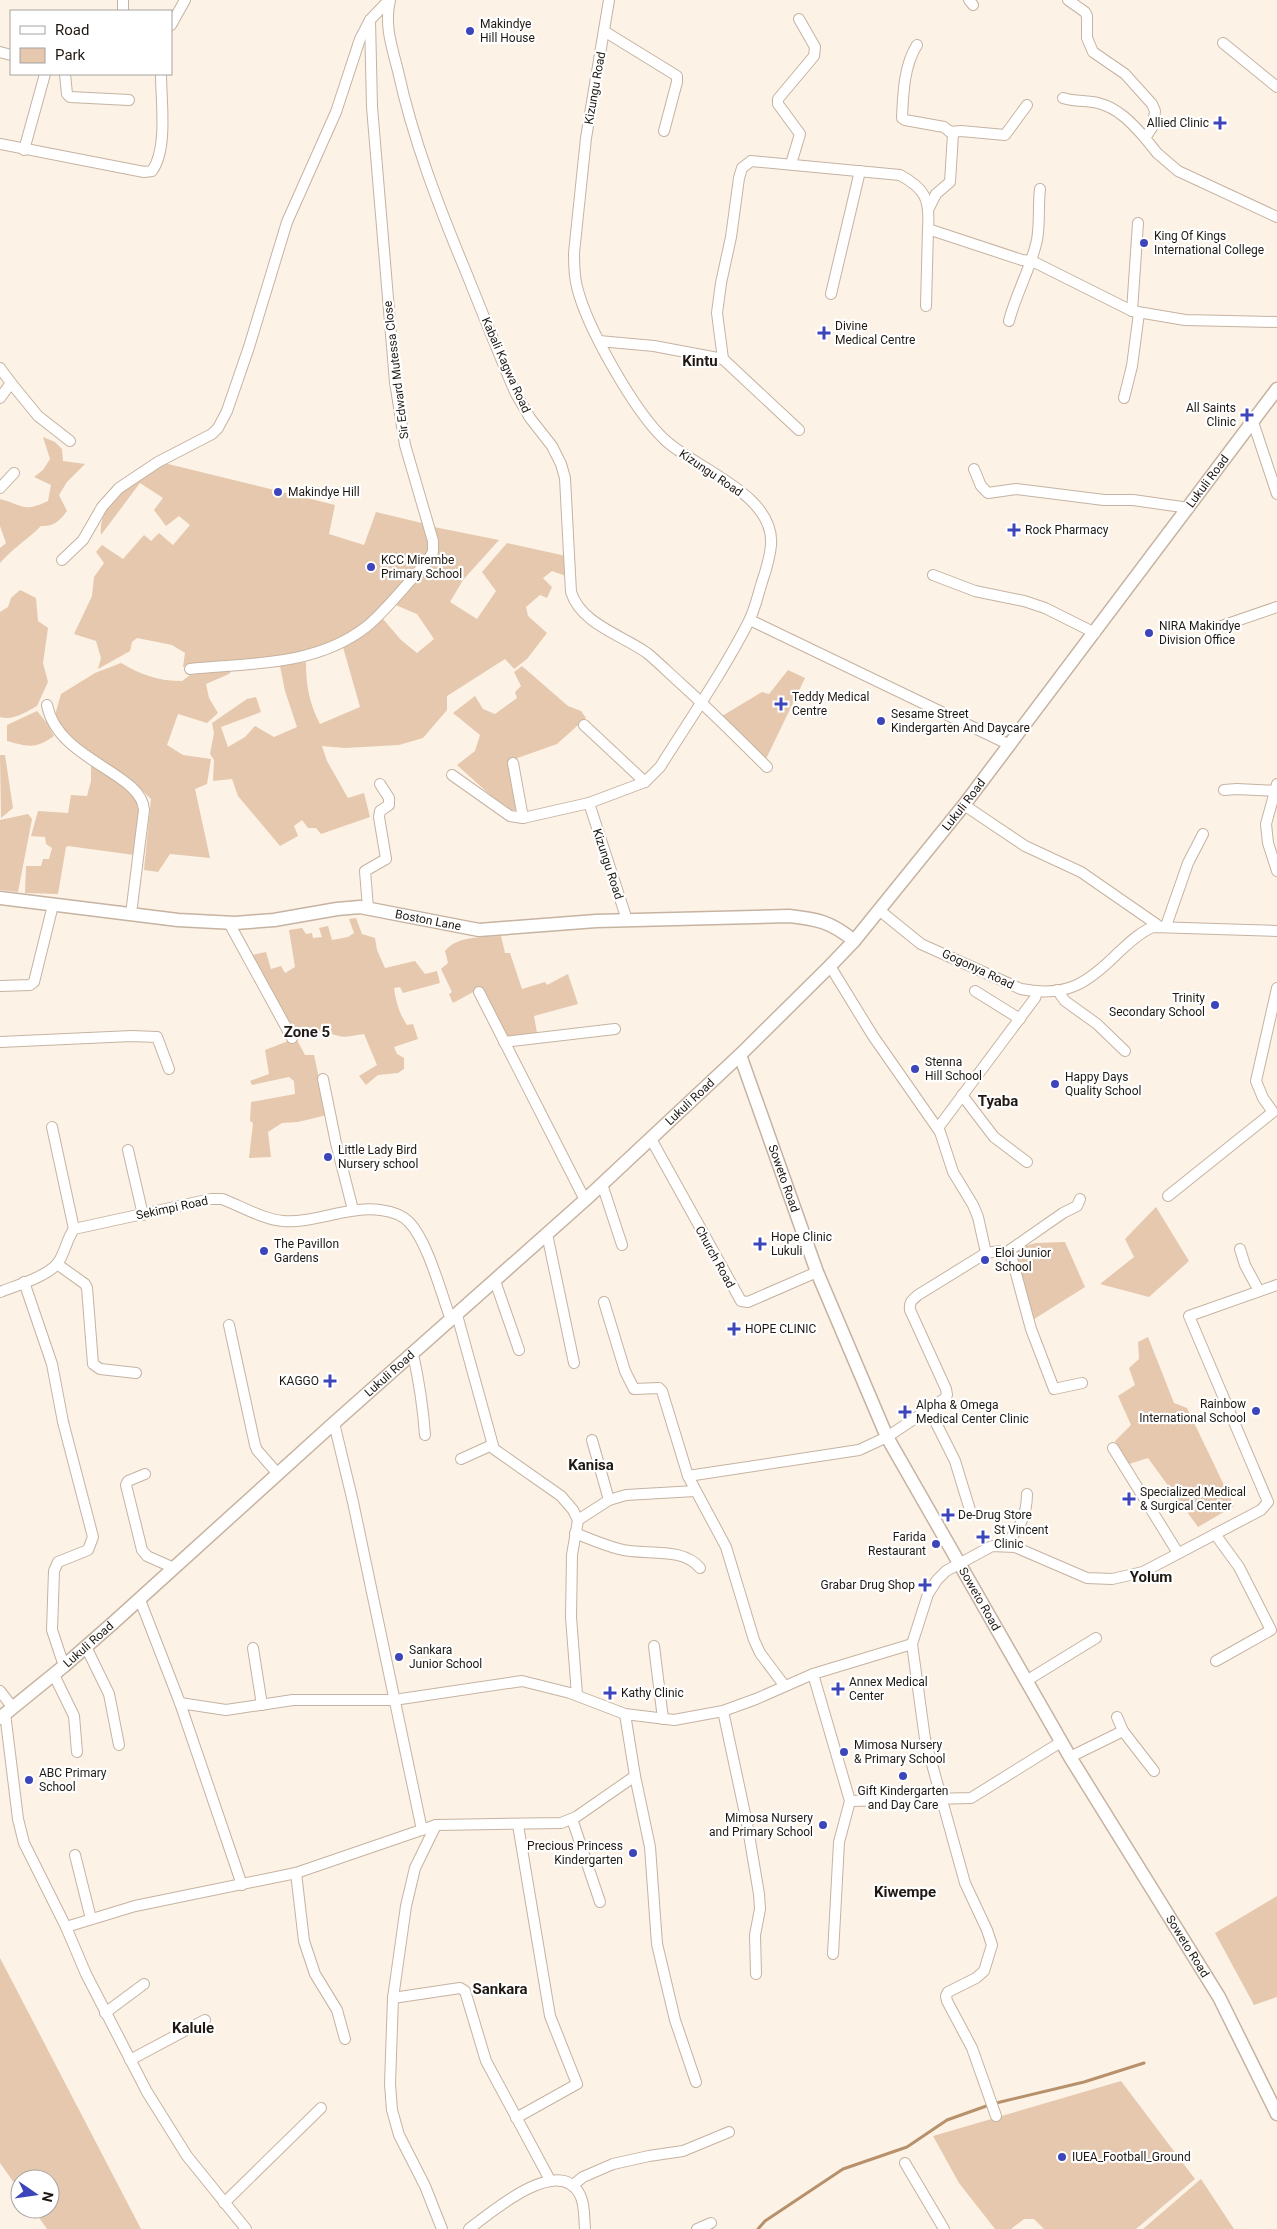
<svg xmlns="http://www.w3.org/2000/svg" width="1277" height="2229" font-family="Roboto,sans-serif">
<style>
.green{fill:#e5c8ad}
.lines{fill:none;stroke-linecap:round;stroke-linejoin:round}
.stream{stroke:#b7916b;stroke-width:3}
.minor-casing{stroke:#c6b3a1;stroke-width:12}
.tertiary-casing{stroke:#c6b3a1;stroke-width:15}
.minor{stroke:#fff;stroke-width:10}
.tertiary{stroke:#fff;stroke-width:12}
.poi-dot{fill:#3c46ba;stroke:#fff;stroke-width:2}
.labels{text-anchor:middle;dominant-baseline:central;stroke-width:4.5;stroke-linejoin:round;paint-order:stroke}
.poi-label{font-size:12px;fill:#201913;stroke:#fff;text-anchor:start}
.street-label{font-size:12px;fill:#201913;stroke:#fff}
.quarter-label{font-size:15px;font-weight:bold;fill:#201913;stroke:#fff}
</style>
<rect width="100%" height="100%" fill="#fdf2e6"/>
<g class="green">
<path d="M43,437L55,442L62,449L63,461L85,464L67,482L59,495L67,511C60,521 53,527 41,526C28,539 13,548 0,563V548L6,543L0,526V499C23,505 23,513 48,501L51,485L34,477L43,470L50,459Z"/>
<path d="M164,463L335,505L329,534L364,545L376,512L426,524L430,550L425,560L362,627L307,654L183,667L185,653L172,645L137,638L132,642L130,651L98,669L101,658L96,641L74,634L92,596L94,577L104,563L96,552L102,545L123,559L144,535L151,541L159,533L173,545L190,525L179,516L166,526L154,510L163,498L140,483L101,535C97,499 138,479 164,463Z"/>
<path d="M434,527L499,540L463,580L450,602L477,619L496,591L482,572L507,543L566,556V576L552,571L543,578L552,587L547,598L540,595L526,607L528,616L547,633L527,659L514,669L505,659L447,696V710L423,738L399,745L345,748L322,746L327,761L348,798L364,793L370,817L321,834L316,828H308L302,820L294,826L298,836L280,846L238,796L232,779L213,781L214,760L210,754L214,733L212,723L247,699L256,697L261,712L221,727L228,747L245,737L255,726L274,737L297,727L285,691L280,666L306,662C306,685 309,703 320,724L360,707L343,647L383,619L401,640L417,653L434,639L417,614L393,604L428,565L438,547Z"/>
<path d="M20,590L36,598L38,621L48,628L43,663L48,682L37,706C26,712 13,721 0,717V612L8,607L11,598Z"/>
<path d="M121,663C142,675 158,681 182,681L190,675L233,669L229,674L206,684L209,698L218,713L207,723L178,714L167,745L183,755L211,759L207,784L195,789L210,858L170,854L158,872L144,870L151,799L127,776L74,744L60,727L55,715L61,694L95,673Z"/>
<polygon points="522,666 568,706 581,711 586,718 557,744 509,761 516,810 508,811 457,765 475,751 480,735 453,713 475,696 483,709 495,714 517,698 515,692 521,686 514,672"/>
<polygon points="788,670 805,678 766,759 722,716 762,692 769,694"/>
<path d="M37,711L47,723L54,736C35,749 29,747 7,741V725Z"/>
<polygon points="0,755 5,755 13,808 1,818"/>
<polygon points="91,763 133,791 140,805 134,855 68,846 66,847 58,894 25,893 26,866 41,866 43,859 49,859 52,848 46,844 45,837 31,836 38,811 68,813 71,795 87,796 91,781"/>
<polygon points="28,814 32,819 18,892 0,890 0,820"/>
<path d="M356,918L362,934L375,938L377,950L385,968L415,961L425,974L437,971L440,983L403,993L400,987L394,988C396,1002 399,1013 407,1025L413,1024L418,1039L394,1047L397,1054L404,1058V1069L398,1073L378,1075L366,1085L359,1076L377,1065L364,1034C356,1035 346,1038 339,1036C323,1032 310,1029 294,1031L252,955L266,952L271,969L281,966L285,973L295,967L289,930L302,928L306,934L312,933L313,938L322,937L319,928L328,926L332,940L348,937L354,933L349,919Z"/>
<path d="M501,936L505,953H510L522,989L545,982L547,985L568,974L578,1004L534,1016L537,1033L503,1037L475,991L453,1003L449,994L452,992L441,969L448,963L445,951C458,935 482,938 501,936Z"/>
<polygon points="291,1040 297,1040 305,1055 314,1055 327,1115 298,1122 282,1123 268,1132 271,1157 249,1158 253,1123 250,1121 251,1102 295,1094 294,1081 289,1077 252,1085 250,1081 269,1074 265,1050"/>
<polygon points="1156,1207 1189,1261 1149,1297 1100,1284 1134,1257 1125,1239"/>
<polygon points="1065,1242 1085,1287 1031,1321 1011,1250 1036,1243"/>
<polygon points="1148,1337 1174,1403 1187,1408 1234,1506 1198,1527 1148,1458 1126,1465 1115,1441 1131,1425 1118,1396 1135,1385 1129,1368 1139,1359 1138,1342"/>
<polygon points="1277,1896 1277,1997 1254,2005 1215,1933"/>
<polygon points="0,1958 141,2229 47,2229 33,2209 50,2209 50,2179 20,2179 20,2191 0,2163"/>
<polygon points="1121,2081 1195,2179 1136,2229 1044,2229 1034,2219 1024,2219 1011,2229 995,2229 959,2183 933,2136"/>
<polygon points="1201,2179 1234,2229 1143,2229"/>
</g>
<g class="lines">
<polyline class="stream" points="758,2229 765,2221 843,2169 907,2147 947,2120 992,2104 1084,2082 1144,2063"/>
<defs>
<g id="minor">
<polyline points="123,0 123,11"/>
<path d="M390,0C384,25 392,47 398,71C413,140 439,207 466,272C482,312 498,352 515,392L530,418L552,446L561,464L565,478L571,592C581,624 622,635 647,653C658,662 668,672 679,682C709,709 738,738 767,767"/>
<path d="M609,0L586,138L574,253C574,265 574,276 577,287C587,328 635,412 665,440C696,469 775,494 771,545C770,557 766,570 762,582C758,595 755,609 749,621C723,672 690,719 660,767L645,782L589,803L627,920"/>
<polyline points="969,0 973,5"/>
<polyline points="1068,0 1085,12 1087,16 1087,38 1093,52 1125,74 1152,104 1155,111 1153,126 1145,138 1157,153 1178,171 1277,217"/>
<polyline points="171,25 185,0"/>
<polyline points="604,31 677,76 677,82 664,131"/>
<polyline points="1223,43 1277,87"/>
<path d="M917,45C904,65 903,94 902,118L905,120L944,127L953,134L950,182L936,194L929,208"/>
<polyline points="0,52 11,55"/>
<polyline points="65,74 67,94 70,97 129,100"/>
<path d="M1063,98C1075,102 1087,100 1098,103C1118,108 1132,123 1145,138"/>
<polyline points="950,132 961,131 1005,135 1027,105"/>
<path d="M0,144L144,172L152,171C168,149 161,101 161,74"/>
<polyline points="24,150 45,74"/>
<polyline points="791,164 800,134 778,104 778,99 814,56 815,47 799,19"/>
<polyline points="831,294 860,171"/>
<polyline points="926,306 928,229"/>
<polyline points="1132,311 1138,223"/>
<path d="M1009,321C1016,293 1031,268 1037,240C1040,224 1038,205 1040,189"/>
<polyline points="599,341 654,346 723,359 799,430"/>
<path d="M723,359L717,313L721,283L731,237L739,178L742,168L751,161L900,175C926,189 930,200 928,229L1022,260L1032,261L1132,311L1185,320L1277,322"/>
<polyline points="0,368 11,383 0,398"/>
<polyline points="11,383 38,416 70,441"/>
<polyline points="1124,398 1132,366 1139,313"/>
<polyline points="1253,422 1277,494"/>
<polyline points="974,469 981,486 988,493 1016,489 1104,500 1133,500 1189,508"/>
<polyline points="0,488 14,473"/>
<polyline points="62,560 83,540 102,507 119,488 158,462 212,434 218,428 227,411 249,347 287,222 336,112 360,39 370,20 389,0"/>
<polyline points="933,575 975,591 1024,601 1045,608 1095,633"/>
<polyline points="750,620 1010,745"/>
<polyline points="1210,630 1277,607"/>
<path d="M190,669C250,663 316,666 366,627C385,612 409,581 426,563L433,552V541L405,445L395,382L372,107L370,20"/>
<path d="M47,705C58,761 142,772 144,810L131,914"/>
<polyline points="584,725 645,782"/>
<polyline points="513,763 523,818"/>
<polyline points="452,775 510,816 523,818 589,803"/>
<polyline points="1277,784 1266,824 1268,843 1277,871"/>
<polyline points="1224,790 1237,789 1275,791"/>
<polyline points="964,805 1025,846 1081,872 1159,926"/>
<polyline points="368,908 365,871 386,859 379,817 380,811 389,805 389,798 380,784"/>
<path d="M879,910L921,944L1021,989C1067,998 1088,983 1119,952C1129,943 1140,932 1153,927L1277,931"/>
<polyline points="229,923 292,1038"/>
<polyline points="1166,926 1188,863 1203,834"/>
<polyline points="830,966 873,1036 940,1132 953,1172 973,1205 978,1217 986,1253"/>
<polyline points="0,986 30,985 34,982 53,905"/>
<polyline points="1057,990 1065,1001 1097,1024 1125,1051"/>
<polyline points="975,991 1020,1019"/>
<polyline points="479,992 585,1200"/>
<polyline points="0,1042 132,1036 157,1037 169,1069"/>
<polyline points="504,1042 615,1029"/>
<polyline points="323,1079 336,1143 353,1210"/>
<polyline points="962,1095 994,1137 1027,1162"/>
<polyline points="52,1127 74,1229"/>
<polyline points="938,1128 1035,998 1037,992"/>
<polyline points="651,1139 741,1301 748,1302 817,1272"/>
<polyline points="128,1150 143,1215"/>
<polyline points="602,1184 622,1245"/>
<polyline points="1168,1196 1273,1112 1263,1098 1256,1081 1277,988"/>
<polyline points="547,1234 574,1363"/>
<polyline points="1240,1249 1245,1265 1259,1291"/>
<polyline points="1007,1252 1063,1213 1077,1206 1080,1199"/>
<polyline points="57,1264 85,1284 87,1288 93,1364 100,1369 136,1373"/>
<polyline points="495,1281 519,1350"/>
<polyline points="24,1282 52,1364 63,1422 93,1537 88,1550 58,1562 54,1571 52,1630 64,1666"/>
<path d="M0,1292C15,1286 46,1277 57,1264C65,1254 66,1240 74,1229L211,1199H222C241,1206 262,1219 283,1221C305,1223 329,1214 351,1211C368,1208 395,1208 409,1222C428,1242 441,1293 451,1320"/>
<polyline points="604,1302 625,1371 634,1389 659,1388 662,1391 688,1476 726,1547 754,1640 760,1653 784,1685"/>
<polyline points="457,1315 494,1449 561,1496 573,1510 578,1520 572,1555 571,1617 577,1695"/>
<polyline points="229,1325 255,1445 257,1450 278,1474"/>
<path d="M413,1354C419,1381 423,1407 425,1435"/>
<polyline points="929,1409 955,1461 970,1510"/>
<polyline points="334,1423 353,1502 422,1830"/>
<polyline points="592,1440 609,1500"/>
<polyline points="1113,1448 1178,1553"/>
<polyline points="461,1459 492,1445"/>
<polyline points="145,1474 128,1481 126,1485 142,1550 147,1556 174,1568"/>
<path d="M688,1476L859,1450L887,1437L944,1399L947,1395L946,1389L910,1310C909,1302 912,1300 918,1295L986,1253L1000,1251L1011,1255L1031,1329L1054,1389L1082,1383"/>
<polyline points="578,1520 609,1500 626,1495 695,1491"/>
<path d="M575,1533C590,1539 604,1545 619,1549C644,1556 682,1546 700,1568"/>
<polyline points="1215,1534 1239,1567 1271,1630 1216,1661"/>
<path d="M1003,1545C1019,1533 1027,1514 1027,1494"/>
<polyline points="140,1600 180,1703 242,1885"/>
<polyline points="912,1644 925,1739 965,1883 987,1930 992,1945 984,1971 976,1978 948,1992 946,1996 947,2001 972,2048 996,2116"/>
<polyline points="654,1646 663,1719"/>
<polyline points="86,1647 109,1694 119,1745"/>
<polyline points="253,1648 262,1705"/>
<polyline points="813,1674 850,1801 839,1842 833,1954"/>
<polyline points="54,1675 74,1716 77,1752"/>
<polyline points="1026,1681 1096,1638"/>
<polyline points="0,1691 13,1708"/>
<polyline points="180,1703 226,1710 293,1700 394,1700 522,1681 570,1693 625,1714 674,1720 723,1711 756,1699 813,1674 912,1644 928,1594 937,1580 946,1571 992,1546 1015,1547 1087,1578 1112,1579 1143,1572 1261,1510 1268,1502 1189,1316 1277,1285"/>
<polyline points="723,1711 747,1823 759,1894 760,1909 755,1935 756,1974"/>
<polyline points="5,1713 18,1819 24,1843 66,1927 86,1974 147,2092 187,2156 246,2229"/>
<polyline points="625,1714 635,1776 650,1847 657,1944 675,2020 696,2082"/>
<polyline points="1123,1731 1154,1771"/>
<polyline points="1070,1757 1123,1731 1117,1717"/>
<polyline points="850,1801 971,1798 1061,1742"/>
<polyline points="572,1819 600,1902"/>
<polyline points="436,1825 415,1868 406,1906 393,1998 390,2084 392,2110 399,2135 425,2186 442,2229"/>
<polyline points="75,1855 91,1919"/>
<polyline points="296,1873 304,1941 315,1974 337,2010 345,2039"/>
<polyline points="66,1927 135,1906 296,1873 436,1825 561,1823 576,1817 635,1776"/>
<polyline points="393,1998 460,1988 465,1991 486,2061 550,2180"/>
<polyline points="105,2013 144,1984"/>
<polyline points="130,2060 205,2020"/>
<polyline points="516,2118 577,2084 550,2016 518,1825"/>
<polyline points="905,2163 944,2229"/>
<polyline points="573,2185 583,2177 613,2164 649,2156 683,2151 729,2132"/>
<polyline points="224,2203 321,2108"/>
<path d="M469,2229C490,2213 560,2153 580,2195C585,2204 584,2218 585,2229"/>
<polyline points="697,2229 711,2223"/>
</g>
<g id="tertiary">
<path id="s1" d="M0,898L178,920L235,923L274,920L337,909L360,907L479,930L596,921L789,916C817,919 832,922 854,941"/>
<path id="s2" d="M740,1055L817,1272L887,1437L1070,1757L1219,1997L1277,2114"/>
<path id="s3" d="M0,1718L64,1666L113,1623L334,1423L585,1200L740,1055L830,966L854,941L964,805L1277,389"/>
</g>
</defs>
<use href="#minor" class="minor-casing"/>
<use href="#tertiary" class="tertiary-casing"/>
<use href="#minor" class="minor"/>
<use href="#tertiary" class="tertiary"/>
</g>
<g class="poi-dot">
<circle cx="470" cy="31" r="5"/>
<path d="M1217.5 115.5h5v5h5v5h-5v5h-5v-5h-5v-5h5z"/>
<circle cx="1144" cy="243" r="5"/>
<path d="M821.5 325.5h5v5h5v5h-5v5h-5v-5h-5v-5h5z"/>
<path d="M1244.5 407.5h5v5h5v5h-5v5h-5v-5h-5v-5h5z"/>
<circle cx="278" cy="492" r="5"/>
<path d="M1011.5 522.5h5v5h5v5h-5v5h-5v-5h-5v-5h5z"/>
<circle cx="371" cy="567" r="5"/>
<circle cx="1149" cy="633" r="5"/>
<path d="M778.5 696.5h5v5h5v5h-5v5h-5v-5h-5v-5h5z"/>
<circle cx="881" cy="721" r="5"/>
<circle cx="1215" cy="1005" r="5"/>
<circle cx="915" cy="1069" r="5"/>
<circle cx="1055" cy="1084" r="5"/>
<circle cx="328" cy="1157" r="5"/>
<path d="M757.5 1236.5h5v5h5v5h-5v5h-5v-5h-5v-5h5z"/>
<circle cx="264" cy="1251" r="5"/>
<circle cx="985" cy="1260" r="5"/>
<path d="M731.5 1321.5h5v5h5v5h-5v5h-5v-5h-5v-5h5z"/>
<path d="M327.5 1373.5h5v5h5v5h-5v5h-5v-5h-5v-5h5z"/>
<circle cx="1256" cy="1411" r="5"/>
<path d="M902.5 1404.5h5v5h5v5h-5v5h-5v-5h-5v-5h5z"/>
<path d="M1126.5 1491.5h5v5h5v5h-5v5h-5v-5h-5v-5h5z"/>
<path d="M945.5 1507.5h5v5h5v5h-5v5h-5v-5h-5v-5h5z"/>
<path d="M980.5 1529.5h5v5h5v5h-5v5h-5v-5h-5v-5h5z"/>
<circle cx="936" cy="1544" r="5"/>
<path d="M922.5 1577.5h5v5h5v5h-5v5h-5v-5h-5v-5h5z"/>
<circle cx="399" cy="1657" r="5"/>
<path d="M835.5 1681.5h5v5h5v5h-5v5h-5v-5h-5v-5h5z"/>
<path d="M607.5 1685.5h5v5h5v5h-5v5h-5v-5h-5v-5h5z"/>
<circle cx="844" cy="1752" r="5"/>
<circle cx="903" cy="1776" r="5"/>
<circle cx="29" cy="1780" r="5"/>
<circle cx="823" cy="1825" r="5"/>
<circle cx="633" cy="1853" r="5"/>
<circle cx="1062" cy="2157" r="5"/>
</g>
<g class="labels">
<g class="poi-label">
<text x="480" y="24">Makindye<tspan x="480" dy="14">Hill House</tspan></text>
<text x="1209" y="123" text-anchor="end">Allied Clinic</text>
<text x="1154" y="236">King Of Kings<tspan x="1154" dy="14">International College</tspan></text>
<text x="835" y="326">Divine<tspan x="835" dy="14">Medical Centre</tspan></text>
<text x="1236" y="408" text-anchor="end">All Saints<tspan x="1236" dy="14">Clinic</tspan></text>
<text x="288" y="492">Makindye Hill</text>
<text x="1025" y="530">Rock Pharmacy</text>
<text x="381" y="560">KCC Mirembe<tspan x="381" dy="14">Primary School</tspan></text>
<text x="1159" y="626">NIRA Makindye<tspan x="1159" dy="14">Division Office</tspan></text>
<text x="792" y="697">Teddy Medical<tspan x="792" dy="14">Centre</tspan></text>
<text x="891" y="714">Sesame Street<tspan x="891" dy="14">Kindergarten And Daycare</tspan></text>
<text x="1205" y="998" text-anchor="end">Trinity<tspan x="1205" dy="14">Secondary School</tspan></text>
<text x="925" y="1062">Stenna<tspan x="925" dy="14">Hill School</tspan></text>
<text x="1065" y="1077">Happy Days<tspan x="1065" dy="14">Quality School</tspan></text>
<text x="338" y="1150">Little Lady Bird<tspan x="338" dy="14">Nursery school</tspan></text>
<text x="771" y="1237">Hope Clinic<tspan x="771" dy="14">Lukuli</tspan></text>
<text x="274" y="1244">The Pavillon<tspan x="274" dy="14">Gardens</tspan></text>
<text x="995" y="1253">Eloi Junior<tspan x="995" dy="14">School</tspan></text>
<text x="745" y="1329">HOPE CLINIC</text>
<text x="319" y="1381" text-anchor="end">KAGGO</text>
<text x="1246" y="1404" text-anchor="end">Rainbow<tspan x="1246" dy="14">International School</tspan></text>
<text x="916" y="1405">Alpha &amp; Omega<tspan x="916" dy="14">Medical Center Clinic</tspan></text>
<text x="1140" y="1492">Specialized Medical<tspan x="1140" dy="14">&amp; Surgical Center</tspan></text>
<text x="958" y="1515">De-Drug Store</text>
<text x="994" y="1530">St Vincent<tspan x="994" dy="14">Clinic</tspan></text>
<text x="926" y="1537" text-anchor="end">Farida<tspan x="926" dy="14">Restaurant</tspan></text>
<text x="915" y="1585" text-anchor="end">Grabar Drug Shop</text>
<text x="409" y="1650">Sankara<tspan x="409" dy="14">Junior School</tspan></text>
<text x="849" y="1682">Annex Medical<tspan x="849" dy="14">Center</tspan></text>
<text x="621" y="1693">Kathy Clinic</text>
<text x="854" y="1745">Mimosa Nursery<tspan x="854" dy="14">&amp; Primary School</tspan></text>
<text x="39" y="1773">ABC Primary<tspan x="39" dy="14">School</tspan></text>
<text x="903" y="1791" text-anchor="middle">Gift Kindergarten<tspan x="903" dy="14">and Day Care</tspan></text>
<text x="813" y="1818" text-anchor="end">Mimosa Nursery<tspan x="813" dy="14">and Primary School</tspan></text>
<text x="623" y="1846" text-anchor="end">Precious Princess<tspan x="623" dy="14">Kindergarten</tspan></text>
<text x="1072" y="2157">IUEA_Football_Ground</text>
</g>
<g class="street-label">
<text transform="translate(595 88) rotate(-80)">Kizungu Road</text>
<text transform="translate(506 365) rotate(66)">Kabali Kagwa Road</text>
<text transform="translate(396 370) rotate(-97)">Sir Edward Mutessa Close</text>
<text transform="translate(711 473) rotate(34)">Kizungu Road</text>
<text stroke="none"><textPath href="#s3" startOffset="1735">Lukuli Road</textPath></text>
<text stroke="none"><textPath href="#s3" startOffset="1330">Lukuli Road</textPath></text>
<text transform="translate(608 864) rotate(72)">Kizungu Road</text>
<text stroke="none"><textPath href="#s1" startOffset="432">Boston Lane</textPath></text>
<text transform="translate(978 969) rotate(25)">Gogonya Road</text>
<text stroke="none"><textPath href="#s3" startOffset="925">Lukuli Road</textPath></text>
<text stroke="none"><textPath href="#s2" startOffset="131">Soweto Road</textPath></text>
<text transform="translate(172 1208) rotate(-12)">Sekimpi Road</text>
<text transform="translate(715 1257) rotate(61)">Church Road</text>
<text stroke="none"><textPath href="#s3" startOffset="520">Lukuli Road</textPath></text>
<text stroke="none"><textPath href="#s2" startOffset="596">Soweto Road</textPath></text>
<text stroke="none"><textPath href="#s3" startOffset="115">Lukuli Road</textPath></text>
<text stroke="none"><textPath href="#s2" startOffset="1001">Soweto Road</textPath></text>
</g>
<g class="quarter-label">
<text x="700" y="361">Kintu</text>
<text x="307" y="1032">Zone 5</text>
<text x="998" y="1101">Tyaba</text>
<text x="591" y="1465">Kanisa</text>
<text x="1151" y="1577">Yolum</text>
<text x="905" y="1892">Kiwempe</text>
<text x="500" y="1989">Sankara</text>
<text x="193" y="2028">Kalule</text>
</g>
</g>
<rect x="10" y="10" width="162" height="65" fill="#ffffff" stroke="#a6a3a1"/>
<rect x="20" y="26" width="25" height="8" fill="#ffffff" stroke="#a6a3a1"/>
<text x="55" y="35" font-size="15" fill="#201913">Road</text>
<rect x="20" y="48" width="25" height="15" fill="#e5c8ad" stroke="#a6a3a1"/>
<text x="55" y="60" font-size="15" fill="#201913">Park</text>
<g transform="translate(35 2194) rotate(103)"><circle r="24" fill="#ffffff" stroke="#a6a3a1"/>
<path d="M0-4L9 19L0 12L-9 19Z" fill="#3c46ba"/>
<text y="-8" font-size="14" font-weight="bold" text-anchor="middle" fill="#201913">N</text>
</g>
</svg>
